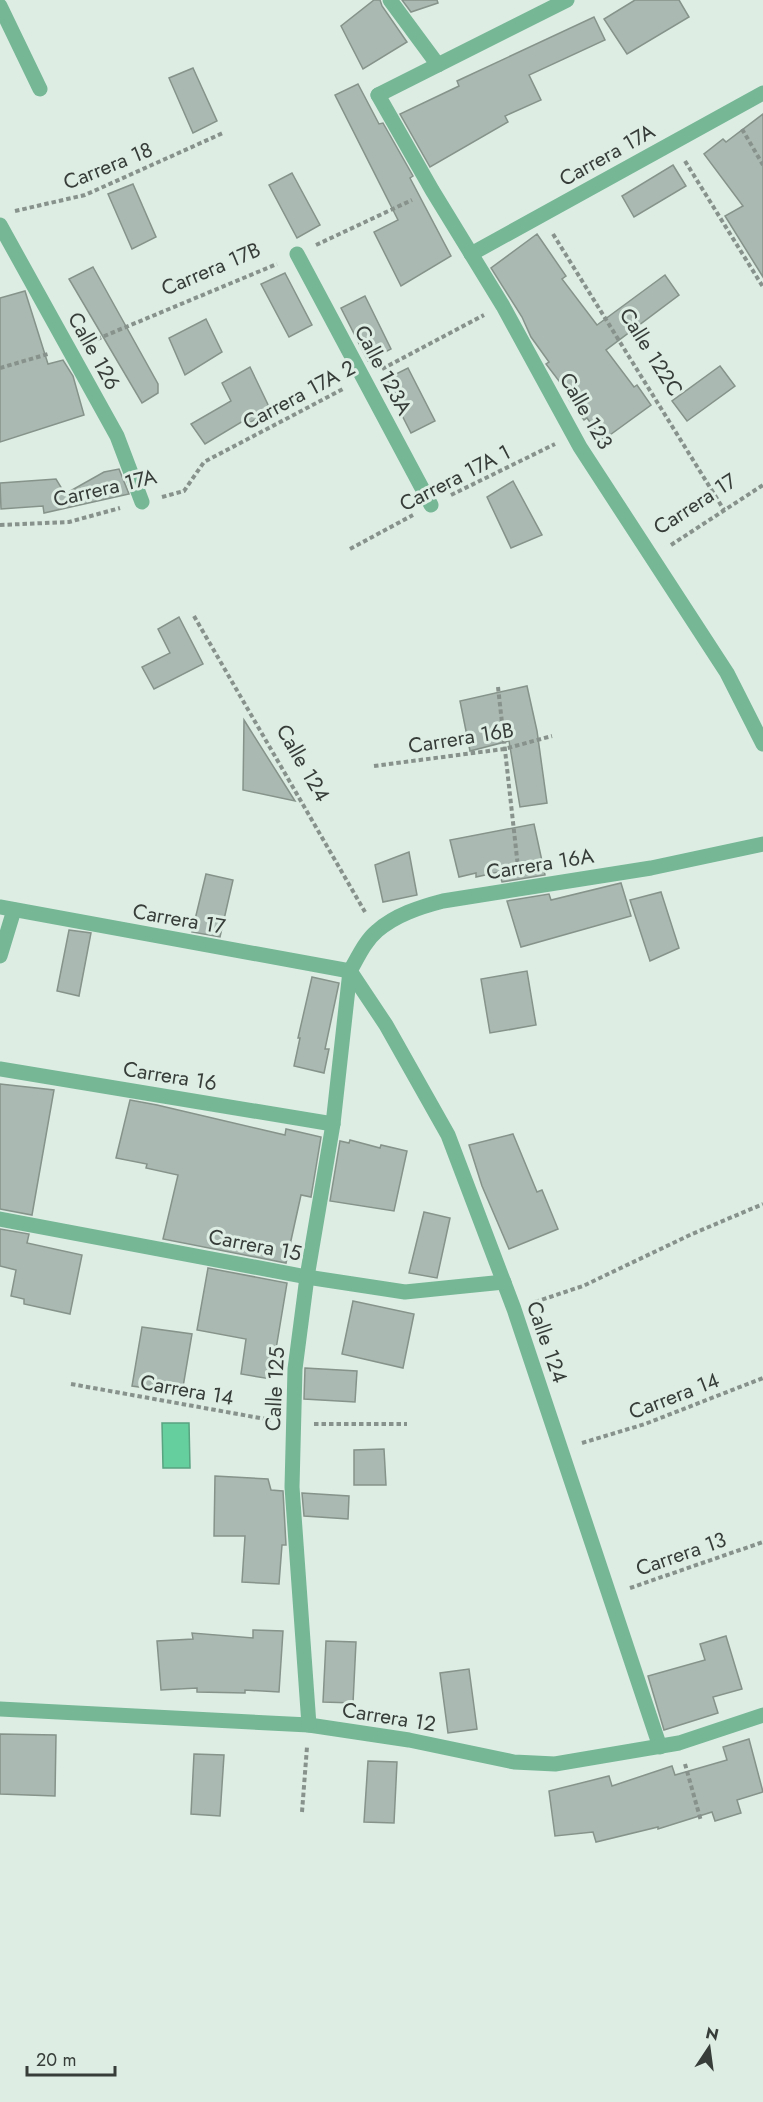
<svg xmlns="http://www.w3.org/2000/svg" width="763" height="2102" font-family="Jost,sans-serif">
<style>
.water{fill:#66cf9e;stroke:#58a380;stroke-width:1.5}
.building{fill:#aab9b1;stroke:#85938b;stroke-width:1.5}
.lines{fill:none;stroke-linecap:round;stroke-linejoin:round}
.path{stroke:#88928c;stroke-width:4;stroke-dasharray:4.5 3;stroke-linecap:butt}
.lane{stroke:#76b796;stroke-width:15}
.street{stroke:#76b796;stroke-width:15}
.labels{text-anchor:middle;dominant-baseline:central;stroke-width:6;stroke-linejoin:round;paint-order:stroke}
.street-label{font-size:21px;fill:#373d39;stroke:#ddede4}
</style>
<rect width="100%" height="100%" fill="#ddede4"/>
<polygon class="water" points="162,1423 189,1423 190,1468 163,1468"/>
<g class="building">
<polygon points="374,0 380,0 382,6 407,42 363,69 341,26"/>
<polygon points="402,0 437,0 438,3 411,12"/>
<polygon points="635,0 679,0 689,17 627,54 604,19"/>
<polygon points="594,17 605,40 529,75 541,100 505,116 508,122 430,167 400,114 459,86 457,81"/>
<polygon points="193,68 217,121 193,133 169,78"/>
<polygon points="358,84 379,124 383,123 413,176 410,178 451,256 401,286 374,232 398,220 335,95"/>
<polygon points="763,114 763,277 725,216 743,206 704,154 723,139 726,142"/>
<polygon points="673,165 686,186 634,217 622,196"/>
<polygon points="292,173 320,225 297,238 269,185"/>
<polygon points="133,184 156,237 132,249 108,194"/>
<polygon points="537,234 566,276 562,279 597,325 665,275 679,295 606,350 634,387 637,385 651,405 603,440 587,418 584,420 569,400 572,398 546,364 549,362 531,337 522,317 491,268"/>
<polygon points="93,267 158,384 158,393 142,403 69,279"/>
<polygon points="285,273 312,325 289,337 261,284"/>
<polygon points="25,291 48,364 63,360 73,376 84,415 0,442 0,298"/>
<polygon points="365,296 391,349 368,361 341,308"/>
<polygon points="206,319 222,352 185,375 169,338"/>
<polygon points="720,366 735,386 687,421 672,401"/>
<polygon points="250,367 271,411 245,425 243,421 205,444 191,424 231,401 222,383"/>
<polygon points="408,368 435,421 411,433 384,380"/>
<polygon points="119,469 129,494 44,513 43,506 1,509 0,483 56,479 65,494 104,472"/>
<polygon points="513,481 542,535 511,548 487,497"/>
<polygon points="179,617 203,664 154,689 142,667 170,653 158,629"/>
<polygon points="527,686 537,731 547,803 520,807 509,741 470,751 460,701"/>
<polygon points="244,720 295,801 243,790"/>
<polygon points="534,824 545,875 502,882 499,872 476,877 476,873 459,877 450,840"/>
<polygon points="409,852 417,895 383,902 375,865"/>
<polygon points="206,874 233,880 220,937 192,932"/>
<polygon points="621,883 631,916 521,947 507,901 549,894 551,900"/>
<polygon points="661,892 679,948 650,961 630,900"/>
<polygon points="69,930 91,933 79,996 57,991"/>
<polygon points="527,971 536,1025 490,1033 481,979"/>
<polygon points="312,977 339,983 325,1049 329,1049 324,1073 294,1066 300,1038 298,1038"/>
<polygon points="0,1084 54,1090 32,1215 0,1209"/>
<polygon points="130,1100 157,1105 285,1135 286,1129 321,1137 311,1197 301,1195 286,1263 163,1239 178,1175 146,1168 147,1164 116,1158"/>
<polygon points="513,1134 537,1192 542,1190 558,1229 509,1249 482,1186 469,1145"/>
<polygon points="350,1140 380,1148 381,1145 407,1151 394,1211 330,1201 340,1141 349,1143"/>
<polygon points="424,1212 450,1218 437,1278 409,1273"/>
<polygon points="0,1229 29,1234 27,1243 82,1255 70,1314 24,1304 24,1299 11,1296 16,1270 0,1266"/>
<polygon points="208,1268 287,1283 271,1379 241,1374 246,1339 197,1330"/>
<polygon points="353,1301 414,1314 403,1368 342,1354"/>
<polygon points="142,1327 192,1334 182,1393 132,1386"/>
<polygon points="305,1368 357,1371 355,1402 304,1399"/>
<polygon points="384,1449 386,1485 354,1485 354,1450"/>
<polygon points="215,1476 268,1479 271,1490 283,1491 286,1545 282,1545 279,1584 242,1582 245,1536 214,1536"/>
<polygon points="302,1493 349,1496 348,1519 304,1516"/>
<polygon points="253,1630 283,1631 279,1692 245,1690 245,1693 197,1692 197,1688 161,1690 157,1641 193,1639 192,1633 253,1638"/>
<polygon points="726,1636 742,1689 713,1697 718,1713 664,1730 648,1676 705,1660 700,1644"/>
<polygon points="326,1641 356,1642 353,1703 323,1702"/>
<polygon points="469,1669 477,1729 448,1733 440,1673"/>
<polygon points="0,1734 56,1735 55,1796 0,1794"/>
<polygon points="749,1739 763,1792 737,1800 741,1813 715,1821 712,1812 658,1829 658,1827 596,1842 593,1832 555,1836 549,1791 609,1776 612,1786 672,1766 675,1775 727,1760 723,1747"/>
<polygon points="194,1754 224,1755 220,1816 191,1814"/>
<polygon points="368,1761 397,1762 394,1823 364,1822"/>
</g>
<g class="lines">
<g class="path">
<polyline points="742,129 763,165"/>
<polyline points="685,161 763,287"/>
<polyline points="15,211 85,195 223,133"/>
<polyline points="553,234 724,510"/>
<polyline points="316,245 412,200"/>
<polyline points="90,342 277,264"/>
<polyline points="0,368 48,354"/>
<polyline points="382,369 484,315"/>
<polyline points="451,495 555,444"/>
<polyline points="162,497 184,491 204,462 343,389"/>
<polyline points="0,525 69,522 120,508"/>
<polyline points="671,545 763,485"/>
<polyline points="350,549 413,515"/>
<polyline points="194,616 365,912"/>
<polyline points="498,687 518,867"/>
<polyline points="374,766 504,749 552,736"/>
<polyline points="535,1302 583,1286 692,1234 763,1204"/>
<polyline points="71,1384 271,1420"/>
<polyline points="314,1424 407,1424"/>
<polyline points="582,1443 645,1424 763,1378"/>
<polyline points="630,1588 763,1542"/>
<polyline points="685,1764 701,1821"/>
<polyline points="302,1812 307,1747"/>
</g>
<g class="lane">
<polyline points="0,6 40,89"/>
<polyline points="378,95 567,0"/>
<polyline points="0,225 117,436 142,502"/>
<polyline points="297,254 431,505"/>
<polyline points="471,254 763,93"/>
<polyline points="0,956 14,910"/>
<polyline points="350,971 386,1025 448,1135 514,1309 660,1747"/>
<polyline points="0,1069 333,1124"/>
<polyline points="0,1219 307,1277 405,1292 504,1282"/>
</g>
<g class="street">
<polyline points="390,0 438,65"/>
<polyline points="378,95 432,190 503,306 580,447 727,673 763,744"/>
<polyline points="0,907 350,971"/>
<polyline points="0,1709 309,1725 409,1740 514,1762 555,1764 679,1743 763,1715"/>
<path d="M309,1725L292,1487L295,1369L307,1277L333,1124L350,971C358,957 365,941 377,931C395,915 420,907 443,901L651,868L763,844"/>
</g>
</g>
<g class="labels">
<g class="street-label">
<text transform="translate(607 155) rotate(-29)">Carrera 17A</text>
<text transform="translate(108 166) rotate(-22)">Carrera 18</text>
<text transform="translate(211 269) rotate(-23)">Carrera 17B</text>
<text transform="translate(94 351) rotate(61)">Calle 126</text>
<text transform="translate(651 352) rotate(58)">Calle 122C</text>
<text transform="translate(383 370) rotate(62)">Calle 123A</text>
<text transform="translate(299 395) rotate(-28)">Carrera 17A 2</text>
<text transform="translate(586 411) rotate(60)">Calle 123</text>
<text transform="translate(455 478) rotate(-27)">Carrera 17A 1</text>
<text transform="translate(105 488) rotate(-13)">Carrera 17A</text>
<text transform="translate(695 504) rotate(-33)">Carrera 17</text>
<text transform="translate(461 738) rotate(-9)">Carrera 16B</text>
<text transform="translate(303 763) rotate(60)">Calle 124</text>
<text transform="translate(540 864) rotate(-9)">Carrera 16A</text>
<text transform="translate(179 919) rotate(10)">Carrera 17</text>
<text transform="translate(170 1076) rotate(9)">Carrera 16</text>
<text transform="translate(255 1245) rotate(11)">Carrera 15</text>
<text transform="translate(547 1342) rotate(71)">Calle 124</text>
<text transform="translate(275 1389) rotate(-87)">Calle 125</text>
<text transform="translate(187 1390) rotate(10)">Carrera 14</text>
<text transform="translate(674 1396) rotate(-21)">Carrera 14</text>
<text transform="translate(681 1554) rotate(-19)">Carrera 13</text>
<text transform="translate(389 1717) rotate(9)">Carrera 12</text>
</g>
</g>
<g transform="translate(709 2048) rotate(13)" stroke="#ddede4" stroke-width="4.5" paint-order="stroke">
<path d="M0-4.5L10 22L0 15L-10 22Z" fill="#373d39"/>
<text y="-9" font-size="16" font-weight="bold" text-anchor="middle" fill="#373d39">N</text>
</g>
<path d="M27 2066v9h88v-9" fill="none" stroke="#373d39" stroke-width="3"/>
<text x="36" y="2066" font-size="18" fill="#373d39" stroke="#ddede4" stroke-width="4.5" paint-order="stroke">20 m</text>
</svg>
